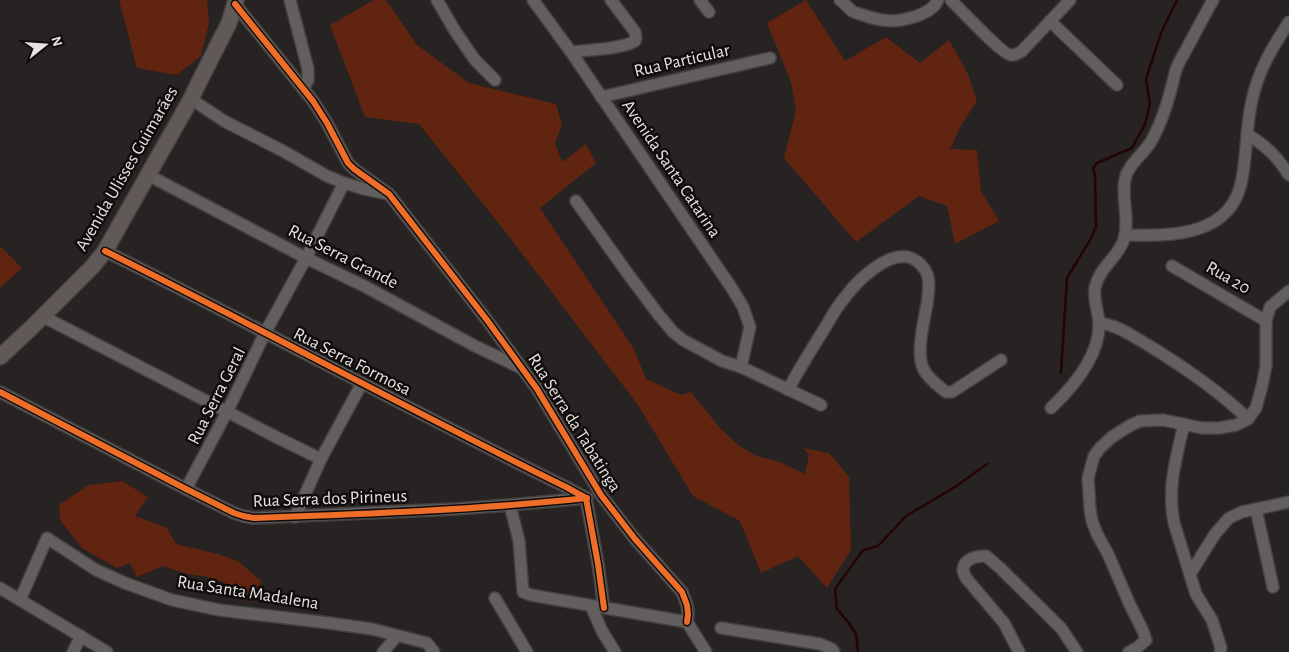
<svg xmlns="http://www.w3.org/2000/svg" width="1289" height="652" font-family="'Alegreya Sans',sans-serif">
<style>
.green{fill:#612410}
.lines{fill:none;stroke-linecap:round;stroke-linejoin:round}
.stream{stroke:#230303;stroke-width:2.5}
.minor-casing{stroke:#43403f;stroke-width:14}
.major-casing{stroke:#43403f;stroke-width:18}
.minor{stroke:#625f5e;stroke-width:11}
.major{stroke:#615957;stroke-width:15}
.cycleway-casing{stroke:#0f0c0b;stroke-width:9}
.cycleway{stroke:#ee6e29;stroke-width:6}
.labels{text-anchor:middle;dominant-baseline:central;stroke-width:5;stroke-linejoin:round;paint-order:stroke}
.street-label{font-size:18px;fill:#e7e2e1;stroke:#0f0c0b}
</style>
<rect width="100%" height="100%" fill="#272322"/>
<g class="green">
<polygon points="119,0 207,0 209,23 201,56 177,75 137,68"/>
<polygon points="374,0 386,0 417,45 469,83 556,104 562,125 555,143 562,162 586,144 596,163 540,208 634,349 646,379 681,395 691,392 719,427 738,445 756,456 780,462 805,474 809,454 803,448 829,453 849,477 851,550 827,588 798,556 761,573 740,521 693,496 638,405 504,230 419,124 365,117 330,25"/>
<polygon points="806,0 845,61 886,37 920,63 949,40 968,74 977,101 962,124 950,149 977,150 981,191 999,221 955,244 947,206 919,196 856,242 784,158 796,110 791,82 767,23"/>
<polygon points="0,246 22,268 0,288"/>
<polygon points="122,481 148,497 135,516 167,528 176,544 218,554 238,561 261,581 251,603 223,582 208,577 187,574 163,566 137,577 130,563 117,568 82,548 60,520 59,505 89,485"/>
</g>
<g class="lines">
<g class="stream">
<polyline points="1061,373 1067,278 1090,240 1096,227 1095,174 1093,169 1097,163 1132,148 1145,124 1150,104 1146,79 1161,33 1177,0"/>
<polyline points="858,652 856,634 849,623 837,609 835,589 863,550 878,546 906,516 955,487 987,464"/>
</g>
<defs>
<g id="minor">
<polyline points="290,0 308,69 308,80 303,89"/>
<polyline points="437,0 455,31 475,60 495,80"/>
<polyline points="533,0 571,52 733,290 743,307 750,327 741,367"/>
<polyline points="700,0 709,12"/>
<path d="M840,0C844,3 848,8 852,11C855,13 860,14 863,15C883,22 896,23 917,16C925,13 934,9 938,0"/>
<path d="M951,0C960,9 1002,54 1011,55C1015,56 1018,53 1022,51L1070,0"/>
<polyline points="235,4 313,101 327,123 348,163 354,169 389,194 487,320 537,389 601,495 635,539 682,592 687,605 688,614 687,622"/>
<polyline points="1050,21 1117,85"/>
<path d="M571,52C586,50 623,49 635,41L636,38L635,32L611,0"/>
<polyline points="601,97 770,58"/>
<polyline points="191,99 224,121 283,151 327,176 344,183 364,189 388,194"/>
<path d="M1247,134C1266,146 1277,156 1289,175"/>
<polyline points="148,175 306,258 366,287 475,346 521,368"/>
<polyline points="576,201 628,274 658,314 673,332 683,340 722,361 741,367 821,405"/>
<path d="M1125,235C1171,236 1232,237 1242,179C1247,153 1246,126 1252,100C1259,69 1272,48 1289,22"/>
<path d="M105,251C260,328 411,411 566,487L586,498L598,564L604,608"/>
<polyline points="1172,266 1266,321"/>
<polyline points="42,316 278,438 321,459"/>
<path d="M1099,323C1118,325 1132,336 1148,345C1184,367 1218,390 1248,419"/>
<path d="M788,390C799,369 811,350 823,331C830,319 837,306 846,296C858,280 886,253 908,257C917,259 926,268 928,277C930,286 928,296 927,304C924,320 916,353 923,368C927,377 938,386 946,392H952L1001,360"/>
<polyline points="0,392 186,489 234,513 243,516 254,518 455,509 510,505 587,498"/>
<path d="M1051,408C1073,387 1099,356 1099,325C1099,312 1093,301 1095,288C1099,267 1119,257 1124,239C1130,219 1121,198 1125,179C1129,162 1146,153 1153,138C1161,123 1167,105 1171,89C1173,83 1174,76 1176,70C1178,63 1183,56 1186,50C1195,33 1204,16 1213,0"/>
<path d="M1184,424C1176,459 1167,487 1174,523L1196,594L1212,620L1221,648L1220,652"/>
<polyline points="186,489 227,412 265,333 306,258 344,183"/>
<polyline points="510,505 519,541 523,592 531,595 542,597 687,622"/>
<polyline points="1256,509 1273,587"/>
<polyline points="295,517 321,459 362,383"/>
<polyline points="1190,574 1215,534 1229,518 1242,512 1289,502"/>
<polyline points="0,588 107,652"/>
<polyline points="495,598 527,652"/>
<polyline points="20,600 47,538 96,570 125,583 172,600 219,610 329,623 372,629 427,643 434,652"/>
<polyline points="591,606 602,631 615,652"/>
<polyline points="687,622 706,652"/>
<polyline points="721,628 820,644 832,649 834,652"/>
<polyline points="73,652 81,636"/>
<polyline points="383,652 397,636"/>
<path d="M1019,652L1004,623L966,578C965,575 963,573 963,570C964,558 977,556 986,556L1000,568L1061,628L1077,652"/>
<polyline points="1129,652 1138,647 1146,640 1143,631 1130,605 1108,554 1097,534 1092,521 1090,509 1088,478 1094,456 1100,448 1112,437 1131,425 1140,421 1163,420 1202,428 1219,428 1236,425 1248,419 1256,408 1262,386 1266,366 1266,321 1270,307 1289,291"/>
</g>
<polyline id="major" points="0,357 30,329 93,266 105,251 191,99 196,88 229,23 236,0"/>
</defs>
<use href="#minor" class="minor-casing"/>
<use href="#major" class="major-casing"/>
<use href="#minor" class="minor"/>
<use href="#major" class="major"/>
<defs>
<g id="cycleway">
<polyline points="235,4 313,101 327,123 348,163 354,169 389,194 487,320 537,389 601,495 635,539 682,592 687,605 688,614 687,622"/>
<path d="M105,251C260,328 411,411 566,487L586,498L598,564L604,608"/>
<path d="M0,392L186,489L234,513L243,516L254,518C365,514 476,510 587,498"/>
</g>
</defs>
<use href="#cycleway" class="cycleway-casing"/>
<use href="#cycleway" class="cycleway"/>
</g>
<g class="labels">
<g class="street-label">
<text transform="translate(682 61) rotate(-13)">Rua Particular</text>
<text transform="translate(127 169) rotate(-60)">Avenida Ulisses Guimarães</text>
<text transform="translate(671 169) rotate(56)">Avenida Santa Catarina</text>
<text transform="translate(343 257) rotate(27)">Rua Serra Grande</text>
<text transform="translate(1228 278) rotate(30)">Rua 20</text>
<text transform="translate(352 362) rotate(27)">Rua Serra Formosa</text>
<text transform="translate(217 396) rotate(-63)">Rua Serra Geral</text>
<text transform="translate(574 423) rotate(58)">Rua Serra da Tabatinga</text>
<text transform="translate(330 499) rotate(-2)">Rua Serra dos Pirineus</text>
<text transform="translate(248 593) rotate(9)">Rua Santa Madalena</text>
</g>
</g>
<g transform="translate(45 45) rotate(73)" stroke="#0f0c0b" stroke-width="4" paint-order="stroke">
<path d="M0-4L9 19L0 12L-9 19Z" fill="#e7e2e1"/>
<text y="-8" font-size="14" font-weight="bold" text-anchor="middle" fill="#e7e2e1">N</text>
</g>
</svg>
